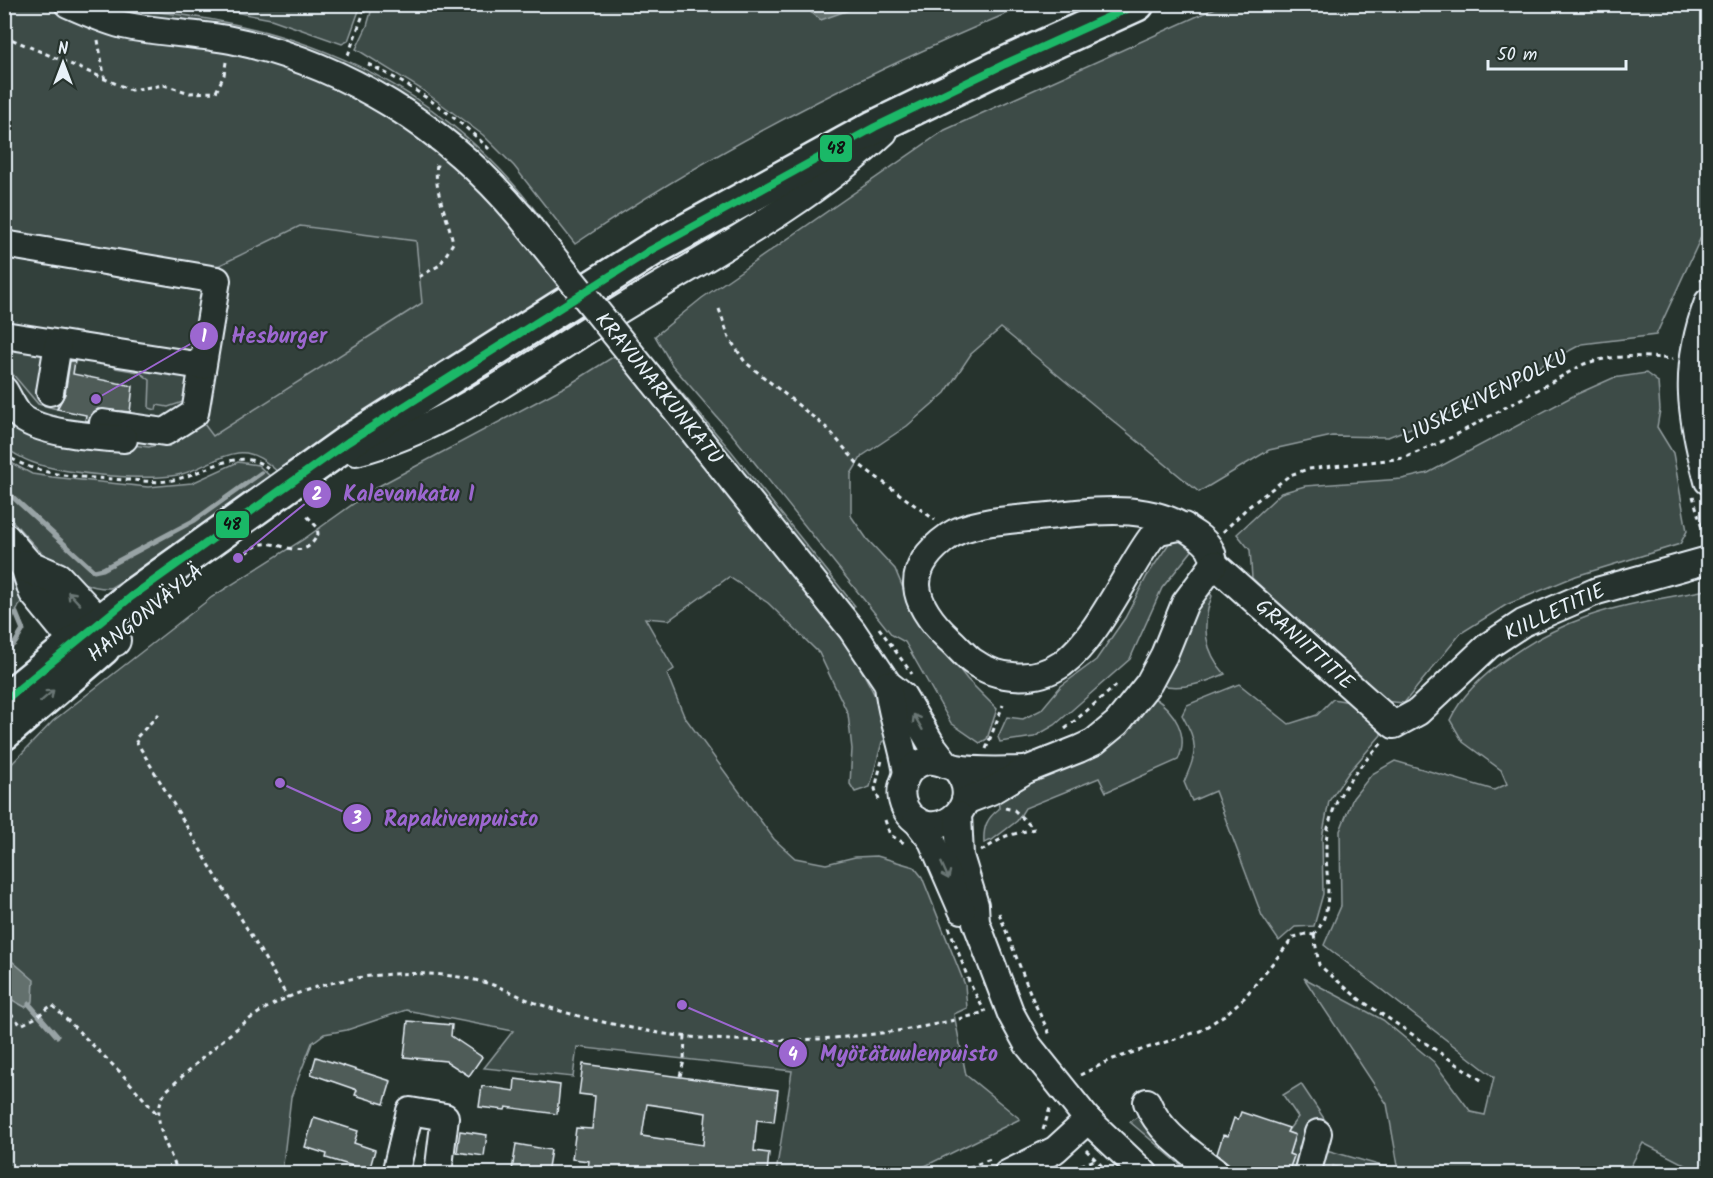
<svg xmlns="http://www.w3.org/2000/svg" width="1713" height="1178" font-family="Kalam,sans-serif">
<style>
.built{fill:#333f3a}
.green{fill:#3e4b47;stroke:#939ea0;stroke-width:1.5}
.water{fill:#636f6d;stroke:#98a3a5;stroke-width:1.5}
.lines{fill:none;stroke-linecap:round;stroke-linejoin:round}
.stream{stroke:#98a3a5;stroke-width:5}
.building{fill:#505c59;stroke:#e8f1f8;stroke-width:1.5;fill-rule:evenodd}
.minor-casing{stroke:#e8f1f8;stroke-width:30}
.major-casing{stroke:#e8f1f8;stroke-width:36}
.highway-casing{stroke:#e8f1f8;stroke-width:38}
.path{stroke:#e8f1f8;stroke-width:3;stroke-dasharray:4.5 4.5;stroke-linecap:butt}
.minor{stroke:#26332d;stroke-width:26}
.major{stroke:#26332d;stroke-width:32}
.highway{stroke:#26332d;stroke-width:33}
.minor-bridge-casing{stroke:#e8f1f8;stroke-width:30;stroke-linecap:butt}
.minor-bridge{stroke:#26332d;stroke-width:26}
.bus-1-casing{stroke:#26332d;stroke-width:12}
.bus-1{stroke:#1ab867;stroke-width:8}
.oneway{stroke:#6a7674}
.labels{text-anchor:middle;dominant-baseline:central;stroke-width:4.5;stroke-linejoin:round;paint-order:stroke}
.street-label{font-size:21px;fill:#e8f1f8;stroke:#26332d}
.leader{fill:none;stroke:#9c67d0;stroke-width:2}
.callout-dot{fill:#9c67d0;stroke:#26332d;stroke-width:2}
.mark-label{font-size:18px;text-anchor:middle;font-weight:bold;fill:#fff}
.callout-label{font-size:22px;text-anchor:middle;font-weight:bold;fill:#9c67d0;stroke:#26332d;stroke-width:4.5;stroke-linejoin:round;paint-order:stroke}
.line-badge{stroke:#26332d;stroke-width:2}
.pale-badge-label{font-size:16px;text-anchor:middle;font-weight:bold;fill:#111}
</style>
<rect width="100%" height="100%" fill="#26332d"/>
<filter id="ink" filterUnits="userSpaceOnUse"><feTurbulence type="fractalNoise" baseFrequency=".0167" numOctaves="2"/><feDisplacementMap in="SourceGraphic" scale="12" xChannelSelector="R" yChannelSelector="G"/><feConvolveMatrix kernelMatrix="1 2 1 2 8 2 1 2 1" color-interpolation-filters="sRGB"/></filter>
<g filter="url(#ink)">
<polygon class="built" points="300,226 416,241 422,303 213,436 169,441 149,447 29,433 5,410 4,232 207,268 220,265"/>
<g class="green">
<path d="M820,4L812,13L843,11L863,5H1027C871,70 716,148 575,244L514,166L483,135L421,89L356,49L367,26L373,5Z"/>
<path d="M5,5H48L79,20L250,56L307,73L348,92L424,138L498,206L561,289L281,475C269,464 256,451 238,453C219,455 201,469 182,474C151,482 69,474 37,464C25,461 15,454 5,448L4,410L30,433L149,447L169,441L201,420L213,436L422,303L416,241L300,226L220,265L207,268L5,232Z"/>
<path d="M96,5C118,5 138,9 159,12C315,29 446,90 541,218L537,220C500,178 463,140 417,107Z"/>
<polygon points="198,5 361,4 361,5 348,41 342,44 271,19"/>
<polygon points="1222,5 1708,5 1708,222 1656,335 1582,344 1459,409 1388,437 1332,436 1269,450 1199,492 1001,328 971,354 945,393 907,426 862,456 851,474 851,516 867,539 895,569 911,607 967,679 997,709 987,739 980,743 951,723 905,642 892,635 735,438 672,365 655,336 702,298 945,130"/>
<polygon points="4,346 43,352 58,401 57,409 38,404 5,365"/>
<path d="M616,355C663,413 710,471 757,529C810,594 864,655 891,735L882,742L870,787L855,792L850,784L852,749L848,714L819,653L768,603L729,577L669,620L645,618L674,669L667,674L684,716L774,839L795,858L826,864L855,857L877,856L914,867L922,877L965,985L967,1008L954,1014L966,1075L1020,1119L911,1173H776L792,1071L577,1047L573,1077L484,1068L513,1031L406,1010L347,1030L324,1034L312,1043L291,1097L282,1173H5L4,772L53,721L212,597L304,539L377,487L570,384Z"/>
<polygon points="116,364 188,376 183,402 168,407 157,405 156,410 149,408 150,380 139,372 116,368"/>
<polygon points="658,365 732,452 855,606 849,611 654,368"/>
<polygon points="1646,373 1658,382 1660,410 1657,427 1673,453 1687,531 1680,544 1576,576 1506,605 1461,633 1404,703 1383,701 1252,578 1250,550 1237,534 1281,493 1305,486 1402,479 1428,473 1575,395 1613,378"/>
<path d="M4,459L32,474L52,477L148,487L192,483L238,462L258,465L275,481L191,540L110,588C67,590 31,542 5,512Z"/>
<polygon points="1180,535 1195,547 1162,588 1130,659 1055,725 1034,737 1000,742 998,737 1007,717 1023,719 1041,710 1061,686 1096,660 1125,618 1147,576 1172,539"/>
<polygon points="5,569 23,597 5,636"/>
<path d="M1208,590L1212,596C1201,625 1204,651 1225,674C1204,683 1184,690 1160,685L1185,625Z"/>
<path d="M1706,590L1708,598V1173H1701L1643,1143L1627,1173L1356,1174L1333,1166L1330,1173L1320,1171L1323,1149L1399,1171L1387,1104L1304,978L1383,1020L1434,1062L1471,1112L1485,1115L1494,1077L1324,945L1341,906L1340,831L1353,798L1372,774L1395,761L1494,790L1507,784L1501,770L1463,742L1450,720C1472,672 1541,633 1589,616C1626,603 1668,598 1706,590Z"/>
<path d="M1239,684L1289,724L1317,715L1333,699L1350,702L1381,727V735L1349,772L1329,801L1322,838L1323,894L1314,926L1295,927L1279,941L1262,916L1215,791L1192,801L1184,782C1198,750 1198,744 1182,715L1187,705Z"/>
<path d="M1153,697C1174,710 1190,735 1178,760L1106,792L1099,778L1025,808L1017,821L992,840L984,843C983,827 987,818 999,809L998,796L1095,753Z"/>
<polygon points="1301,1084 1329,1126 1312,1137 1299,1173 1288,1173 1294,1156 1289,1154 1295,1135 1287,1132 1298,1117 1283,1095"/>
<polygon points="1137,1117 1143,1119 1210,1173 1190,1173 1130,1122"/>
</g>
<g class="water">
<polygon points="820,5 820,4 863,5 821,20 812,13"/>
<polygon points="4,962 13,962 34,980 33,1001 25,1007 5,996"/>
</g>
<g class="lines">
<g class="stream">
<polyline points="4,489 94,571 103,569 195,520 261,473"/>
<polyline points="4,652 15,643 23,630 16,613"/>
<polyline points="29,1004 57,1036"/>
</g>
</g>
<g class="building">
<polygon points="70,361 75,361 73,374 133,386 130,412 98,409 92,413 88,421 85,421 86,415 57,409 65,394"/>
<polygon points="408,1021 452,1025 451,1036 482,1057 469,1076 446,1061 404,1057"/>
<polygon points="316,1057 391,1081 384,1104 355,1095 357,1090 311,1074"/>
<path d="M583,1064L778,1090L774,1122L757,1120L754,1151L769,1153L767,1173H635L588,1168L589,1161L572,1159L576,1128L592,1129L595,1096L579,1094ZM647,1104L706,1113L703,1145L642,1136Z"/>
<polygon points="515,1079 560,1085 557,1114 506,1107 505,1110 479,1107 482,1086 514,1091"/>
<polygon points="1241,1112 1289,1128 1287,1132 1295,1135 1289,1154 1294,1156 1288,1173 1234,1173 1228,1163 1217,1154 1223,1135 1228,1136 1234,1118 1238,1120"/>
<polygon points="314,1117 358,1131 354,1143 375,1150 369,1171 326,1158 327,1154 305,1147"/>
<polygon points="460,1131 487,1135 484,1156 457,1152"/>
<polygon points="516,1144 551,1150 547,1173 512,1171"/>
</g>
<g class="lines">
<defs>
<g id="minor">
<path d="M68,4C86,12 104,20 123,25C158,33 195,33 231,40C344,63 447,128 521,217"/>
<polyline points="4,244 217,280 195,413 165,432 103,423"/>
<path d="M1708,302C1683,369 1690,414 1708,481"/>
<polyline points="4,335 202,366"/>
<polyline points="652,380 852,630 888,684 903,696 932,745 945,762"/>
<path d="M4,390C9,398 13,408 19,415C38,434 97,437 124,439"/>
<polyline points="50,392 58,344"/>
<path d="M356,452C445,430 530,365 608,317C701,259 804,207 884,132"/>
<path d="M1184,526L1159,531L1151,538C1124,575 1099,636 1062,664C1036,682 998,680 972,661C964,655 957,646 949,639C911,603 902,569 949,536C971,521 1013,520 1038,517C1092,512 1149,500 1196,535C1207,543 1213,549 1214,564"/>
<polyline points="1214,564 1394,725 1418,712 1488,646 1523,623 1597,591 1708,560"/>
<path d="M888,684C890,715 903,743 907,774"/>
<path d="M955,768C991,809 927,849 905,808C901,800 900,790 904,781C907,771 916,763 927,761C939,759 946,766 957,768C979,772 1003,770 1026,770"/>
<polyline points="965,801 991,791 1026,770 1079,749 1094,742 1117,723 1149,683 1164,655 1185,603 1214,564"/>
<polyline points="958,815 960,856 975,905 976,922 1011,1014 1028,1045 1088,1120 1145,1174"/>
<polyline points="916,820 932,841 962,910"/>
<path d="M1147,1102C1160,1134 1192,1153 1218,1174"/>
<polyline points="395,1174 410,1111 445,1117 438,1174"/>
<polyline points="1007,1174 1055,1150 1088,1120"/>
<polyline points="1307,1174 1318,1133"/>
</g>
<g id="major">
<polyline points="4,539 27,566 35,591 90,658"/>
<polyline points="27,566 57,579 114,640"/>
</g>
<g id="highway">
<polyline points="4,701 131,597 348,442 651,250 875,127 1005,64 1137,4"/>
<polyline points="4,733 103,648"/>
</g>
</defs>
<use href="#minor" class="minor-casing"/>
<use href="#major" class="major-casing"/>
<use href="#highway" class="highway-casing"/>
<g class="path">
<polyline points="145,4 155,7"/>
<polyline points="4,36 131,90 164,85 190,93 216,92 224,75 226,62"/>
<polyline points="98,40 105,81"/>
<polyline points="348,55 367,4"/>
<path d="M368,64C413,86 455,115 490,150"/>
<path d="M419,277L440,265L453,243C448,215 433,192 437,164"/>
<polyline points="1701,281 1708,266"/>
<polyline points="719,309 729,338 745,362 828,429 857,463 935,520"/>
<path d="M4,454C39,478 85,477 126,480C139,480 154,483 167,481C201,477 237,444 268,468"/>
<polyline points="1693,496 1705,539"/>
<path d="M1223,532L1247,508L1290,475L1308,469L1404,458L1452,437L1584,364C1614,354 1642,356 1673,359"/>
<path d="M238,558C245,554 255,545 263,544C284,541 303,564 318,534L317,527L307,516"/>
<polyline points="879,628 912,674"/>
<polyline points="159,714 135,739 288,998"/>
<polyline points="1065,729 1117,685"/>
<polyline points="986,749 1003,705"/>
<polyline points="879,800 875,789 882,760"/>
<polyline points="1005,808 1014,810 1034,829"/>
<polyline points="885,820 890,835 904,843"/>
<polyline points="981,851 1006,836 1034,829"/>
<polyline points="999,913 1033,1000 1051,1037"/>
<polyline points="949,927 970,984 985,1012"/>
<path d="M1314,935C1340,904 1320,865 1328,828C1336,792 1357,769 1382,743"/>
<polyline points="1314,935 1319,965 1359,999 1484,1082"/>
<polyline points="4,1007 21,1025 35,1018 52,1005 122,1074 157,1114"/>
<polyline points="1080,1075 1113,1059 1200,1031 1226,1014 1244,998 1294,937 1306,934 1314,935"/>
<polyline points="680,1076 684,1061 685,1036"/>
<polyline points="1043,1130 1050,1108"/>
<polyline points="1086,1150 1110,1174"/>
<polyline points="1064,1172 1097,1159"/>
<path d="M179,1174C168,1147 147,1116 167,1090C197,1064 226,1034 260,1012C321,973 425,963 493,985C509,990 523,999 539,1004C576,1017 615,1025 653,1032C750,1049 891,1040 985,1012"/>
<polyline points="952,1174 993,1158"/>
</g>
<use href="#minor" class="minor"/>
<use href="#major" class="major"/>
<use href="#highway" class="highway"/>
<defs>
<polyline id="minor-bridge" points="521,217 652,380"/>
</defs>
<use href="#minor-bridge" class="minor-bridge-casing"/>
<use href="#minor-bridge" class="minor-bridge"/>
<defs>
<polyline id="bus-1" points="4,701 131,597 348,442 651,250 875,127 1005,64 1137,4"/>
</defs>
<use href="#bus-1" class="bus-1-casing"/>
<use href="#bus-1" class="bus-1"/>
</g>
<defs><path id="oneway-shaft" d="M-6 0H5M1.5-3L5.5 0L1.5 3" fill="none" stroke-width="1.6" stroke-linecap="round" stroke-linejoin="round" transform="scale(1.5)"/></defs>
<g class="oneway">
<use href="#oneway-shaft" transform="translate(74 598) rotate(-133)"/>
<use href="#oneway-shaft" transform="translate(47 696) rotate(-41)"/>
<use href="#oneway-shaft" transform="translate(918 722) rotate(-120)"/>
<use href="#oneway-shaft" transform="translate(945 871) rotate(66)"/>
</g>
</g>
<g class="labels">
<g class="street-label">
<text transform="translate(658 389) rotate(51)">KRAVUNARKUNKATU</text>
<text transform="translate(1485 398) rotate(-27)">LIUSKEKIVENPOLKU</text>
<text transform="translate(1555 613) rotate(-25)">KIILLETITIE</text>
<text transform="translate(146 614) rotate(-39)">HANGONVÄYLÄ</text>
<text transform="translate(1304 645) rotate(42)">GRANIITTITIE</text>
</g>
</g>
<path class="leader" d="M96 399L204 336M238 558L317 494M280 783L357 818M682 1005L793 1053"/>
<g class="callout-dot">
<circle cx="96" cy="399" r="6"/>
<circle cx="238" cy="558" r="6"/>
<circle cx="280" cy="783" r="6"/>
<circle cx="682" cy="1005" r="6"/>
<circle cx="204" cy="336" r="15"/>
<circle cx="317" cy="494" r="15"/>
<circle cx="357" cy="818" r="15"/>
<circle cx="793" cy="1053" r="15"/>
</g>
<g class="mark-label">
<text x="204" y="342">1</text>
<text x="317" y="500">2</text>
<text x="357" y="824">3</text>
<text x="793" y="1060">4</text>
</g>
<g class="callout-label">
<text x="279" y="343">Hesburger</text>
<text x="409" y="501">Kalevankatu I</text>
<text x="461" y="826">Rapakivenpuisto</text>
<text x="909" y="1061">Myötätuulenpuisto</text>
</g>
<g class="line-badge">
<rect x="819" y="134" width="34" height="29" rx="6" fill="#1ab867"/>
<rect x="215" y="510" width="35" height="29" rx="6" fill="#1ab867"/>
</g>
<g class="pale-badge-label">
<text x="836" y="154">48</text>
<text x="232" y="530">48</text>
</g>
<rect width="1713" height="1178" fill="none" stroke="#26332d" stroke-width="24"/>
<rect x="12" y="12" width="1689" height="1154" fill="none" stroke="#e8f1f8" stroke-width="2" filter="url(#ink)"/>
<g transform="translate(63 63)" stroke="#26332d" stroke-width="4.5" paint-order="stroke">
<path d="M0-4.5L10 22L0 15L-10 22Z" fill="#e8f1f8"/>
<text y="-9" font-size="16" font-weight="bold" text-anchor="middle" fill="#e8f1f8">N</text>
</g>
<path d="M1488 60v9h138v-9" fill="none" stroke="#e8f1f8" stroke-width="3"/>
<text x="1497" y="60" font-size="18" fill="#e8f1f8" stroke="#26332d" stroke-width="4.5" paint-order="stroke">50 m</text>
</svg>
